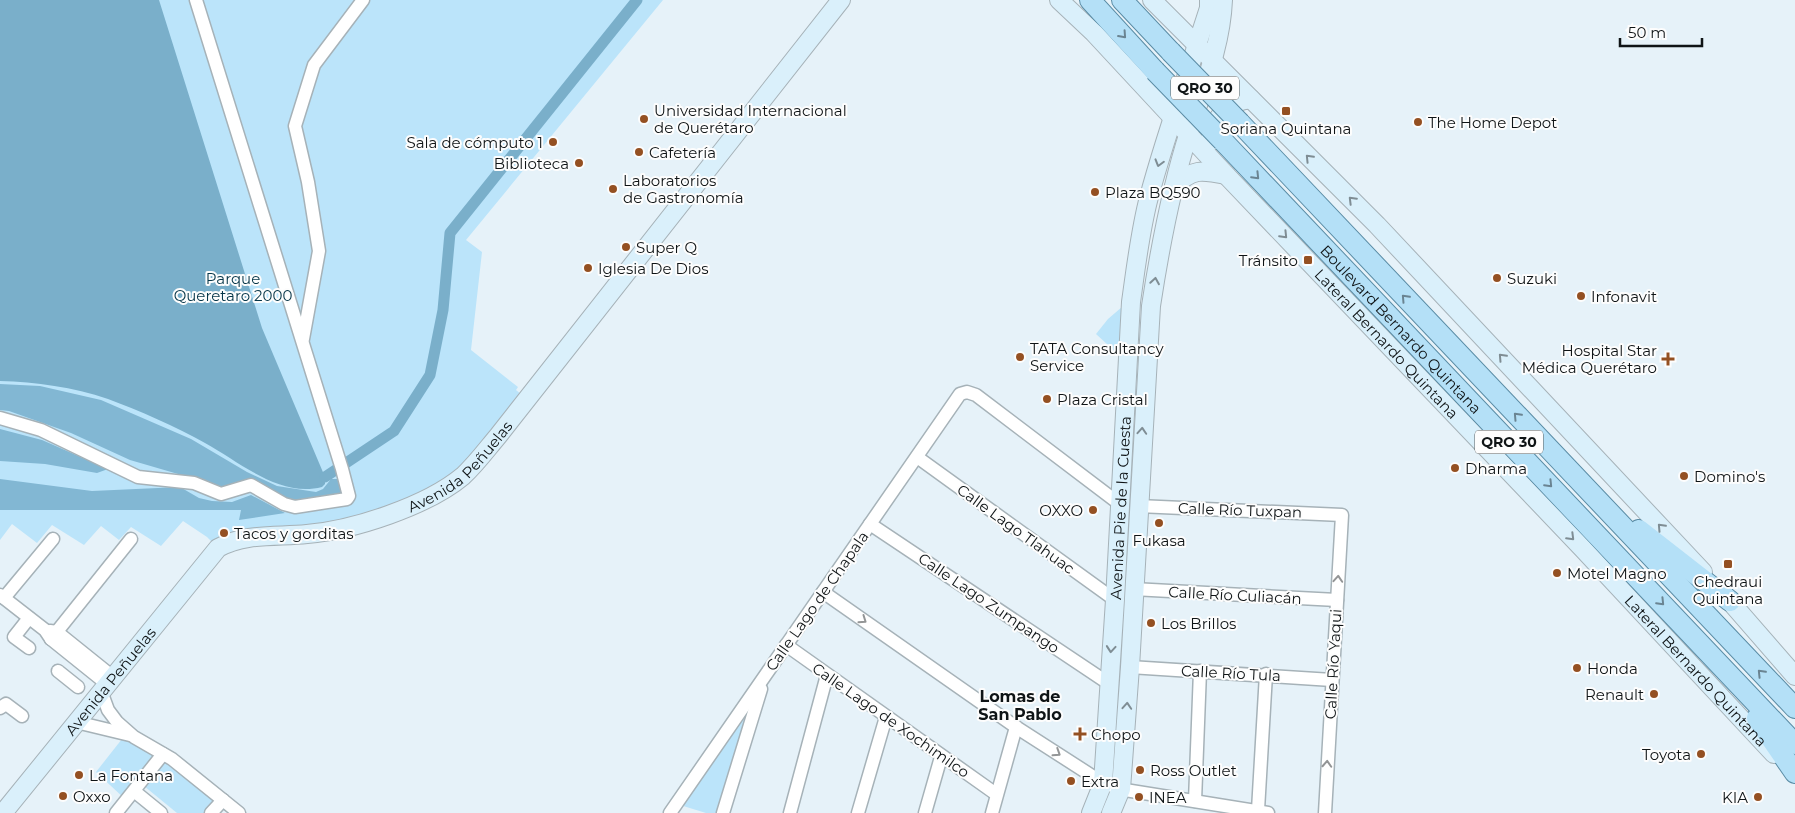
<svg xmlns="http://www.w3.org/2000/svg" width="1795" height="813" font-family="Montserrat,sans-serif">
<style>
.green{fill:#bbe4fa}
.forest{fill:#82b7d3}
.water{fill:#7aafca}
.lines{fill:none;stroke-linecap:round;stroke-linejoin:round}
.canal{stroke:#7aafca;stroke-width:11}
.street-casing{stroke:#a6b2b8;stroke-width:15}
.secondary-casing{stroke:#a6b2b8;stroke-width:20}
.primary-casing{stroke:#5a8ca5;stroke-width:22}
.street{stroke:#fff;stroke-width:12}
.secondary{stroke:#daf0fb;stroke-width:18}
.primary{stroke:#b4e0f7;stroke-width:20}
.primary-bridge-casing{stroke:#5a8ca5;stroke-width:22;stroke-linecap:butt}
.primary-bridge{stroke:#b4e0f7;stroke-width:20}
.oneway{stroke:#6a8492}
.oneway2{stroke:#7f8d94}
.oneway3{stroke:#939596}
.poi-dot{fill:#945022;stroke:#fdfdfd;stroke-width:2}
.labels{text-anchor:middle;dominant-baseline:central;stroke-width:4;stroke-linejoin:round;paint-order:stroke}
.shield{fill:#fdfdfd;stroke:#565a5b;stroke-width:1}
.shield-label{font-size:14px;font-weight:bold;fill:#0f1416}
.poi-label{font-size:15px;fill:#0f1416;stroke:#fdfdfd;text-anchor:start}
.park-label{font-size:15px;fill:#053548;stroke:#fdfdfd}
.street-label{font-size:15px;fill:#0f1416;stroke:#fdfdfd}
.neighbourhood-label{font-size:16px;font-weight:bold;fill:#0f1416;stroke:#fdfdfd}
</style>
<rect width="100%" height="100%" fill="#e6f2f9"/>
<g class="green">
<polygon points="0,0 663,0 466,240 482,252 471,350 518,387 516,390 527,399 500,437 422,501 218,548 207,537 183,521 161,546 131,527 119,540 101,526 84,545 52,525 37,543 12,524 0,540"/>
<polygon points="1122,307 1120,356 1096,334 1108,319"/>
<polygon points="756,694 719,813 706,813 680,805"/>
<polygon points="122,739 160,755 125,799 96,772"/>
<polygon points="167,760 218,799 211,813 177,813 144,786"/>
</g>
<g class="forest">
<polygon points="0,384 40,386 101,400 191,439 247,472 277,486 316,492 323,489 331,479 338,479 343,489 339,497 291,502 264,489 218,489 202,481 130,460 71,433 9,411 0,410"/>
<polygon points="0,429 42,440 108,469 97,473 45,464 0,461"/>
<polygon points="0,479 92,491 180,487 199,498 212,501 232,502 251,495 285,513 239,520 241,510 0,510"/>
</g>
<path class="water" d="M0,0H159L262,328L325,477V484L322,487C279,498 240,462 205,443C177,427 138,410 108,399C73,387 36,382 0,381Z"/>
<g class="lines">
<polyline class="canal" points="325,477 394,431 430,375 443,310 450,233 637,0"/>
<defs>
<g id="street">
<polyline points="303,339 319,251 308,182 295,126 314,65 363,0"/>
<polyline points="0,418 41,430 138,477 194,483 221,494 251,485 284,504 295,507 347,499 349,496 342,469 196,0"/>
<polyline points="917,457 1115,600"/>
<polyline points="1138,506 1342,515 1325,813"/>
<polyline points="870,524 1108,683"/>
<polyline points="1133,589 1337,600"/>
<polyline points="823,592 1016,727 1103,783 1125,790 1268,813"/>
<polyline points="0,595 45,630 51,639 107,684"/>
<polyline points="4,598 53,539"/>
<polyline points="50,631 57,632 113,677"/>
<polyline points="51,639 131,539"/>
<polyline points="786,645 996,794"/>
<polyline points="29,648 14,637 29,618"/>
<polyline points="1130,667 1332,680"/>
<polyline points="58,671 78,687"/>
<polyline points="101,691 108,710 117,722 134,737 172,759 239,813"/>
<polyline points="0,708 6,704 22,716"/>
<polyline points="76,722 130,735"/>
<polyline points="134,791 161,813"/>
<polyline points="1195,801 1200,671"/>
<polyline points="1258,810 1266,674"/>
<polyline points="116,813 163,754"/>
<polyline points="211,813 223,800"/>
<polyline points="670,813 960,394 967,392 976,395 1121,505"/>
<polyline points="723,813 761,689"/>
<polyline points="790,813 827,675"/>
<polyline points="858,813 886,717"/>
<polyline points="925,813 941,757"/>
<polyline points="992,813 1016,727"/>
</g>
<g id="secondary">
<path id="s1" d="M1059,0L1094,33L1226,175L1583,549L1774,754"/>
<polyline points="1152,0 1377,225 1703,572"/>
<path d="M1209,143C1216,117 1224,102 1251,99"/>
<path d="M1174,187C1192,168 1202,170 1226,175"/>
<polyline points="1721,591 1795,676"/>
<path id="s2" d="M3,813L218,548C245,533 277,537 307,534C354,530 427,506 463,476C476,464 487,449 498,436L841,0"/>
<path id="s3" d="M1091,813L1103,783L1115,600L1131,302C1136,267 1140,231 1149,197C1166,133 1189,71 1209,8V0"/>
<path d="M1111,813L1121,789L1130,667L1151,306C1160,247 1171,188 1189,132C1203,88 1221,47 1223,0"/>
</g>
<g id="primary">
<polyline points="1090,0 1155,71"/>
<polyline points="1122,0 1171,52"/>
<polyline points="1240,123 1795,708"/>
<path id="s4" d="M1223,141L1795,744"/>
<polyline points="1639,530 1730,601"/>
<polyline points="1757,718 1795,773"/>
</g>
</defs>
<use href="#street" class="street-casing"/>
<use href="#secondary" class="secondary-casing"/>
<use href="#primary" class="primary-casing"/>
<use href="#street" class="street"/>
<use href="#secondary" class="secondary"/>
<use href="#primary" class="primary"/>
<defs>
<g id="primary-bridge">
<polyline points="1171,52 1240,123"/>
<polyline points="1155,71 1223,141"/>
</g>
</defs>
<use href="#primary-bridge" class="primary-bridge-casing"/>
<use href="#primary-bridge" class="primary-bridge"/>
</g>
<defs><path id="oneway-chevron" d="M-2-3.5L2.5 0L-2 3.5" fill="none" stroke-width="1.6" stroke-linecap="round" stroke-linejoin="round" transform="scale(1.25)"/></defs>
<g class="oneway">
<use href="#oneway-chevron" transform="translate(1123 35) rotate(48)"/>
<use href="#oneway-chevron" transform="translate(1256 176) rotate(46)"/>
<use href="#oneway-chevron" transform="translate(1405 298) rotate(-133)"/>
<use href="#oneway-chevron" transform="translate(1517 416) rotate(-133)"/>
<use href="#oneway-chevron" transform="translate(1549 484) rotate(46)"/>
<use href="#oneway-chevron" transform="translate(1661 602) rotate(46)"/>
<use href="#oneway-chevron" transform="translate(1761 673) rotate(-134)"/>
</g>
<g class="oneway2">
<use href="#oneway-chevron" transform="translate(1309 158) rotate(-134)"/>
<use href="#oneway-chevron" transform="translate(1159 163) rotate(106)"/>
<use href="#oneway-chevron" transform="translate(1352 200) rotate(-135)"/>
<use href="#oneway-chevron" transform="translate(1284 235) rotate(46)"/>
<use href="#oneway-chevron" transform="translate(1155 281) rotate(-81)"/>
<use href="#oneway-chevron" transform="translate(1502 357) rotate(-133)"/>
<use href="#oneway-chevron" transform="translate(1142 431) rotate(-86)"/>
<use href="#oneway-chevron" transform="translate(1661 527) rotate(-133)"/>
<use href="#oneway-chevron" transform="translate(1571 537) rotate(45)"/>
<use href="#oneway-chevron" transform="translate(1111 649) rotate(95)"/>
<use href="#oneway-chevron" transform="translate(1127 706) rotate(-86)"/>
</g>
<g class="oneway3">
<use href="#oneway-chevron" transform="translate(1338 579) rotate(-86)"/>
<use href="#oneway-chevron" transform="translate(863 620) rotate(35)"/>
<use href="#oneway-chevron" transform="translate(1057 753) rotate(33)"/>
<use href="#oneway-chevron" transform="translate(1327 764) rotate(-87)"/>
</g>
<g class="poi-dot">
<rect x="1281" y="106" width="10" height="10" rx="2.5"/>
<circle cx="644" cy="119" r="5"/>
<circle cx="1418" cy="122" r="5"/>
<circle cx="553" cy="142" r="5"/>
<circle cx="639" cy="152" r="5"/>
<circle cx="579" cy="163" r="5"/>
<circle cx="613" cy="189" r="5"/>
<circle cx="1095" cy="192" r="5"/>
<circle cx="626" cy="247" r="5"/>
<rect x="1303" y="255" width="10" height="10" rx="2.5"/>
<circle cx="588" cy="268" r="5"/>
<circle cx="1497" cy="278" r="5"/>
<circle cx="1581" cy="296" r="5"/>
<circle cx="1020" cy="357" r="5"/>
<path d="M1665.5 351.5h5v5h5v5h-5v5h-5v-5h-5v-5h5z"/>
<circle cx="1047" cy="399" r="5"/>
<circle cx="1455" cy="468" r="5"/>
<circle cx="1684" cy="476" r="5"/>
<circle cx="1093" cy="510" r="5"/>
<circle cx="1159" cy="523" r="5"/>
<circle cx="224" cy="533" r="5"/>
<rect x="1723" y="559" width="10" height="10" rx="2.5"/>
<circle cx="1557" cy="573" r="5"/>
<circle cx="1151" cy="623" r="5"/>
<circle cx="1577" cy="668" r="5"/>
<circle cx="1654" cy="694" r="5"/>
<path d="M1077.5 726.5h5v5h5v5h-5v5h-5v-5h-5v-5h5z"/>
<circle cx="1701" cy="754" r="5"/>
<circle cx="1140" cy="770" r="5"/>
<circle cx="79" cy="775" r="5"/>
<circle cx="1071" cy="781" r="5"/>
<circle cx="63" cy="796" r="5"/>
<circle cx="1139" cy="797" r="5"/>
<circle cx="1758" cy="797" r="5"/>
</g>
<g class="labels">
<g class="shield">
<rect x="1171" y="76.5" width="68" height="23" rx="4"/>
<rect x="1475" y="430.5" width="68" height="23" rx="4"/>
</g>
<g class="shield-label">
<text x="1205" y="88">QRO 30</text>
<text x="1509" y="442">QRO 30</text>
</g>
<g class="poi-label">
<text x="654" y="110">Universidad Internacional<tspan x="654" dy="17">de Querétaro</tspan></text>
<text x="1428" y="122">The Home Depot</text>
<text x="1286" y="128" text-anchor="middle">Soriana Quintana</text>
<text x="543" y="142" text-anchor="end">Sala de cómputo 1</text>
<text x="649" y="152">Cafetería</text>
<text x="569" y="163" text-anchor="end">Biblioteca</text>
<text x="623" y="180">Laboratorios<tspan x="623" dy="17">de Gastronomía</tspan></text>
<text x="1105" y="192">Plaza BQ590</text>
<text x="636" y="247">Super Q</text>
<text x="1298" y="260" text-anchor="end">Tránsito</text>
<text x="598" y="268">Iglesia De Dios</text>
<text x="1507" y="278">Suzuki</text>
<text x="1591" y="296">Infonavit</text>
<text x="1030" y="348">TATA Consultancy<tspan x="1030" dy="17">Service</tspan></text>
<text x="1657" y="350" text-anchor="end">Hospital Star<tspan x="1657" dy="17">Médica Querétaro</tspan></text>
<text x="1057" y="399">Plaza Cristal</text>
<text x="1465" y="468">Dharma</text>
<text x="1694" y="476">Domino's</text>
<text x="1083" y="510" text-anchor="end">OXXO</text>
<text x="234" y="533">Tacos y gorditas</text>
<text x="1159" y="540" text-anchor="middle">Fukasa</text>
<text x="1567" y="573">Motel Magno</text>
<text x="1728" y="581" text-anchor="middle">Chedraui<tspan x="1728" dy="17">Quintana</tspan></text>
<text x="1161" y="623">Los Brillos</text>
<text x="1587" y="668">Honda</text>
<text x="1644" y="694" text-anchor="end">Renault</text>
<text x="1091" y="734">Chopo</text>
<text x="1691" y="754" text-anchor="end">Toyota</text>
<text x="1150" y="770">Ross Outlet</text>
<text x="89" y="775">La Fontana</text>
<text x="1081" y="781">Extra</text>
<text x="73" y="796">Oxxo</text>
<text x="1149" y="797">INEA</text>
<text x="1748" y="797" text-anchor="end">KIA</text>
</g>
<g class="park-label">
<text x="233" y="278">Parque<tspan x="233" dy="17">Queretaro 2000</tspan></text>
</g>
<g class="street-label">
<text stroke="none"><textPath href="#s4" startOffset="259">Boulevard Bernardo Quintana</textPath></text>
<text stroke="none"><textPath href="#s1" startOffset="475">Lateral Bernardo Quintana</textPath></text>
<text stroke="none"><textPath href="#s2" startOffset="604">Avenida Peñuelas</textPath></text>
<text stroke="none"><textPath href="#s3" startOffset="308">Avenida Pie de la Cuesta</textPath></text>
<text transform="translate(1240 510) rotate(2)">Calle Río Tuxpan</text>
<text transform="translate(1016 529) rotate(36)">Calle Lago Tlahuac</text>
<text transform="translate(1235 595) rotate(3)">Calle Río Culiacán</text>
<text transform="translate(817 601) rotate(-55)">Calle Lago de Chapala</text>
<text transform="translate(989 603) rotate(34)">Calle Lago Zumpango</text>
<text transform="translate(1333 664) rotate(-87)">Calle Río Yaqui</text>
<text stroke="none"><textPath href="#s1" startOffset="925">Lateral Bernardo Quintana</textPath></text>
<text transform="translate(1231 673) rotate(3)">Calle Río Tula</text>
<text stroke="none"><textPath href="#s2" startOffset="170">Avenida Peñuelas</textPath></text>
<text transform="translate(891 720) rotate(35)">Calle Lago de Xochimilco</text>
</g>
<g class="neighbourhood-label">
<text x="1020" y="696">Lomas de<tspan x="1020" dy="18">San Pablo</tspan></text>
</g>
</g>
<path d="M1620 38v8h82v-8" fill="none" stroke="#0f1416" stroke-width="2.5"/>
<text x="1628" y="38" font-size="15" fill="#0f1416" stroke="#fdfdfd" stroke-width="4" paint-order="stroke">50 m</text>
</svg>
